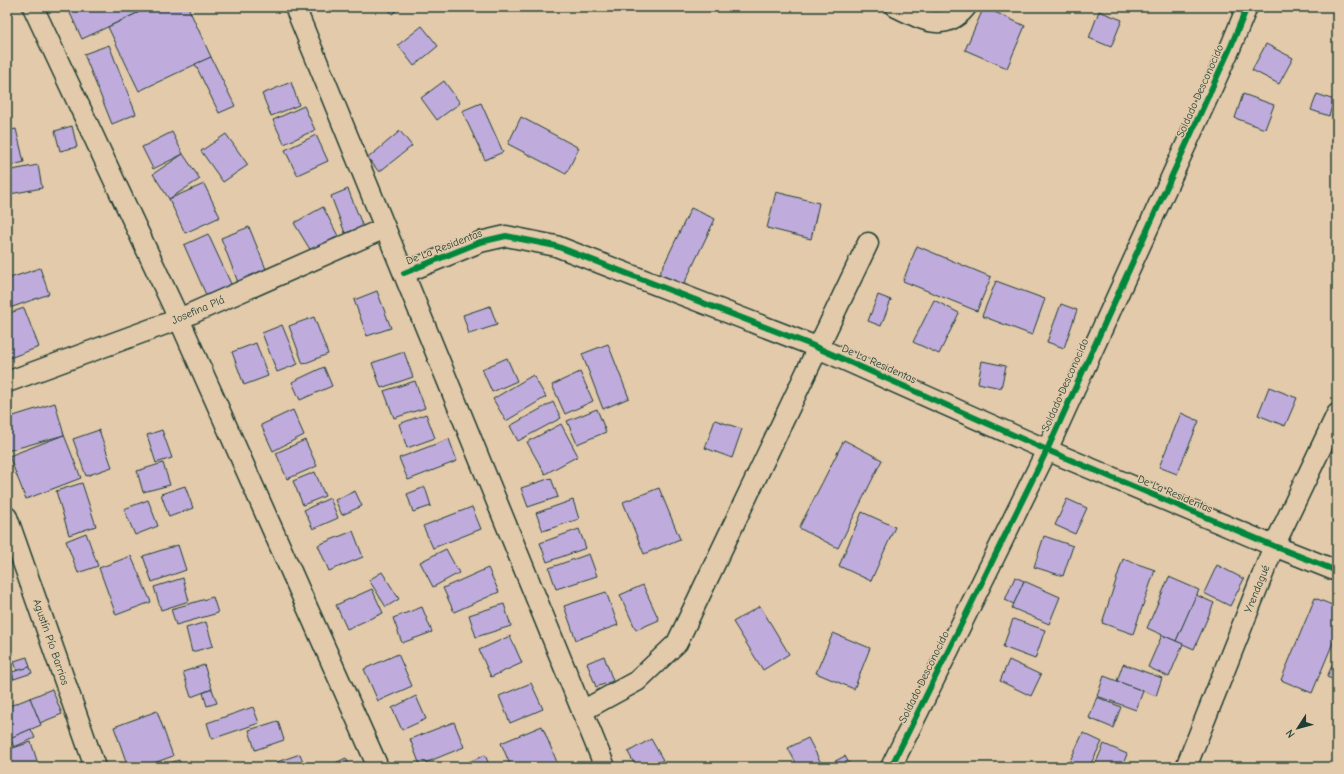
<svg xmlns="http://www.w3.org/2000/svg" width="1344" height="774" font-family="'Comic Neue',sans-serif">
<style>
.building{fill:#bfacdc;stroke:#1f3d34}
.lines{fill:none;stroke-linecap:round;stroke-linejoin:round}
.minor-casing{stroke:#1f3d34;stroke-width:23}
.minor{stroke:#e2caaa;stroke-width:20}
.cycleway-casing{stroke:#e2caaa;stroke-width:8}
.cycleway{stroke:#00873e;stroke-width:6}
.labels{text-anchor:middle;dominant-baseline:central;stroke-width:3;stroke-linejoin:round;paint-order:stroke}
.street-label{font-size:11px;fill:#1f3d34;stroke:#e2caaa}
</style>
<rect width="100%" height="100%" fill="#e2caaa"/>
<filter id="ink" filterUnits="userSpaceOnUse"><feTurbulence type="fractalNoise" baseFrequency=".025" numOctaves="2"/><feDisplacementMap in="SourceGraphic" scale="8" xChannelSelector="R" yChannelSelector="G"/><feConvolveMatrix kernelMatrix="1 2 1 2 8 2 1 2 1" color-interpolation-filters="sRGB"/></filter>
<g filter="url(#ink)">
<g class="building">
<polygon points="77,7 150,7 82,39 69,11"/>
<polygon points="150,7 188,7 211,57 139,91 108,27"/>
<polygon points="387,7 401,7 392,14"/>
<polygon points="984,7 1025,26 1007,68 965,50"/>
<polygon points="1099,11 1122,20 1111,47 1089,38"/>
<polygon points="422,26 438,46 414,66 398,45"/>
<polygon points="1266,44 1293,58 1279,84 1252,70"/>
<polygon points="109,45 136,114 112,124 84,54"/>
<polygon points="211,57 235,106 219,113 195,64"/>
<polygon points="444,81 460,103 437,120 421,98"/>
<polygon points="291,82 299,105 271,116 262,94"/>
<polygon points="1243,94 1274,105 1265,129 1235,118"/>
<polygon points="1317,94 1334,100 1329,116 1311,110"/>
<polygon points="481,103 503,152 485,160 462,111"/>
<polygon points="304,106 315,130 284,144 273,120"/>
<polygon points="521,117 579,148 566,174 508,144"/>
<polygon points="72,126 77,147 60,151 55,131"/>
<polygon points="16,129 24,162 7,167 7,131"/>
<polygon points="400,131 412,146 379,172 368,158"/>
<polygon points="172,132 183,154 153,169 142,147"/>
<polygon points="226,134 248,165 223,182 201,151"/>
<polygon points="316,135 328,161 297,175 285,150"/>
<polygon points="183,154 200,179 169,199 153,174"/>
<polygon points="38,165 42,188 10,194 7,171"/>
<polygon points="204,184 220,217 185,233 169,199"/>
<polygon points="348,189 363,227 345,233 331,196"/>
<polygon points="776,192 819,203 811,239 767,228"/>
<polygon points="323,207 338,236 311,251 294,223"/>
<polygon points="691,208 715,219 683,286 659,275"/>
<polygon points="249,227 268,274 239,285 221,238"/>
<polygon points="208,234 232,286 207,297 184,245"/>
<polygon points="917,246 991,277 977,311 903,281"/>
<polygon points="40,268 49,294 7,309 7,279"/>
<polygon points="996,281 1045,299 1032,335 982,316"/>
<polygon points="377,291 391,328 367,336 354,300"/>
<polygon points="878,295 891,300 881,326 868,321"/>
<polygon points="934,300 959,313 939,354 913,342"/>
<polygon points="1061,304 1077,310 1064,348 1047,342"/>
<polygon points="490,306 497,325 469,334 463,315"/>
<polygon points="24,308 39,347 7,359 7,314"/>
<polygon points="314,317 328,354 303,364 289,326"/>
<polygon points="282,325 298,364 277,372 262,333"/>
<polygon points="256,343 268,376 244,385 232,352"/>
<polygon points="608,344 629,398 603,409 582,354"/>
<polygon points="404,352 413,377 381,388 372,363"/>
<polygon points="507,358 517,381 492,392 482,369"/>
<polygon points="982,361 1006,366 1001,388 978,383"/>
<polygon points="324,367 332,386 300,400 292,382"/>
<polygon points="580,372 593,401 565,414 552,385"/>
<polygon points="533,375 546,397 506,421 493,399"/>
<polygon points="415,381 425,408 394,418 384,391"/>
<polygon points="1269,387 1297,398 1285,426 1258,415"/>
<polygon points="553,402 561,418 518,441 510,426"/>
<polygon points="55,403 64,435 7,451 7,418"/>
<polygon points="597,409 606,432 577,444 567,421"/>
<polygon points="293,410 304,435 273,451 261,425"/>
<polygon points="1181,413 1199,421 1177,474 1159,467"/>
<polygon points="426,414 435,438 407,448 399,424"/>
<polygon points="715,420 742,429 732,458 705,448"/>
<polygon points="561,424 578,456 545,474 527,442"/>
<polygon points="99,430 112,467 86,476 73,439"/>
<polygon points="162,430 172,458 156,463 147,435"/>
<polygon points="64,435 81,478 26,499 9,456"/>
<polygon points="449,439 457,461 408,480 399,458"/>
<polygon points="305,440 317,466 287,479 276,453"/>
<polygon points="844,440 882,460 838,548 799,528"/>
<polygon points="163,463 170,485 143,492 137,471"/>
<polygon points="315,472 325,496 303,505 293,481"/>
<polygon points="551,478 558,497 528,507 521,488"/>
<polygon points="82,483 96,526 69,535 56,491"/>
<polygon points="185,486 193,508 169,517 161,494"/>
<polygon points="425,487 431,506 413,512 407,494"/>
<polygon points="659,488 680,539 644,554 623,502"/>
<polygon points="355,491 362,506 342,515 335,500"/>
<polygon points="330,498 338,518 313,529 304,510"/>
<polygon points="1067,499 1087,508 1075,534 1055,525"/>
<polygon points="148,500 158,526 135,535 124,509"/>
<polygon points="573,500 579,519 543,531 536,513"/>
<polygon points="472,507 481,529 433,548 423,526"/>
<polygon points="862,512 895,527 871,581 839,566"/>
<polygon points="579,529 586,548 547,562 540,543"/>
<polygon points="353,531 363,557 329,571 318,545"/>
<polygon points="86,533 98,566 78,573 66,541"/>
<polygon points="1044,536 1073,546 1063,576 1034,567"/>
<polygon points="178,545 186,570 152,582 143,556"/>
<polygon points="446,549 459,573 433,587 420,562"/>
<polygon points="589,554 597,576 556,589 549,568"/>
<polygon points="131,556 151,602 116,615 99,568"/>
<polygon points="1123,559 1155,570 1133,634 1102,623"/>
<polygon points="1217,565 1244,579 1230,606 1204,593"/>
<polygon points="488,568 499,592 454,612 443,588"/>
<polygon points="382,572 399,599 386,607 369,580"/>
<polygon points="1015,577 1024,581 1014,604 1005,600"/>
<polygon points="1169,577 1199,590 1176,641 1147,628"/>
<polygon points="183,578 189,601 161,610 154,587"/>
<polygon points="1024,581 1060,597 1049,624 1012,608"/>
<polygon points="643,585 659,620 636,630 620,595"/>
<polygon points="372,589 383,613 347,629 336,605"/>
<polygon points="606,592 618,625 576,640 564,606"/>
<polygon points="1196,595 1214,603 1194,649 1176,641"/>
<polygon points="213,597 218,613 176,625 171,609"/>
<polygon points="1315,598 1337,607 1337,633 1312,693 1281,680"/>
<polygon points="504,604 511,626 476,637 469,615"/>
<polygon points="760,606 789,654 763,670 733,622"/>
<polygon points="422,607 432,632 402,643 393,618"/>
<polygon points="1013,619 1045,630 1035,659 1003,647"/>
<polygon points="206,622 213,646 192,652 186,628"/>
<polygon points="833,633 870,648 854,689 816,673"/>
<polygon points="1162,635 1183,644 1169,677 1148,667"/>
<polygon points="510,636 522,663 491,677 479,650"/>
<polygon points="398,654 412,686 378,701 364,669"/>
<polygon points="1337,654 1337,681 1327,677"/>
<polygon points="604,656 613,681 596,687 587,663"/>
<polygon points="27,657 30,667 17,671 14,661"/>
<polygon points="1009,660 1041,675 1031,696 1000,681"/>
<polygon points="1123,664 1162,678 1156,696 1117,681"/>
<polygon points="10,665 14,679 7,681 7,666"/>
<polygon points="204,665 212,689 191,697 183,672"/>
<polygon points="30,667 32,673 14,679 12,672"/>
<polygon points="1104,676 1143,691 1136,710 1097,696"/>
<polygon points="531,683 543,709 510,723 499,696"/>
<polygon points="52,689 62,714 40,723 30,698"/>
<polygon points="212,689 217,703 207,706 203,693"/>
<polygon points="416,696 426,719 402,730 392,708"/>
<polygon points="1097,697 1121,707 1113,728 1089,718"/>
<polygon points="30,698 41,725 10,738 7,731 7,707"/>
<polygon points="253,707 259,723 212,739 207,723"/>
<polygon points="157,711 173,756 143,767 128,767 114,727"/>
<polygon points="278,721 284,740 255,750 249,730"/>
<polygon points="454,722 464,747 420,765 410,739"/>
<polygon points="542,726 559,767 511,767 501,743"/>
<polygon points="31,729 35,738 14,747 10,738"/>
<polygon points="1083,733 1102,742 1089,767 1067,767"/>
<polygon points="808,738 821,763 813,767 798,767 788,748"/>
<polygon points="651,739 663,760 651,767 636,767 628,752"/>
<polygon points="31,742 39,767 7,767 7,750"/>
<polygon points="1104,744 1127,754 1122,767 1094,767"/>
<polygon points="300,754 305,767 279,767 277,762"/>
<polygon points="485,755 490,767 457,767"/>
<polygon points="845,756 851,767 824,767"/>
<polygon points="346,758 350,767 327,767"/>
<polygon points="179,760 182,767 157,767"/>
</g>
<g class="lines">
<defs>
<g id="minor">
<polyline points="33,7 179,319 378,767"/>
<polyline points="295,7 605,767"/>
<path d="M896,7C922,19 944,34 966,7"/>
<polyline points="404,273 480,242 506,236 556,246 809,344 1047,450 1274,546 1337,571"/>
<polyline points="7,382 179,319 385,228"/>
<polyline points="7,517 95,767"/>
<polyline points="582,711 637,681 677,643 868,243"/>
<polyline points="891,767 1047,450 1231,46 1247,7"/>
<polyline points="1186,767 1274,546 1337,414"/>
</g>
</defs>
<use href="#minor" class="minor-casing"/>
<use href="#minor" class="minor"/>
<defs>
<g id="cycleway">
<polyline points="404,273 480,242 506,236 556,246 809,344 1047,450 1274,546 1337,571"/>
<polyline points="891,767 1047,450 1231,46 1247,7"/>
</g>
</defs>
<use href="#cycleway" class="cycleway-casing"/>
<use href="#cycleway" class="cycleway"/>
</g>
</g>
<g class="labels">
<g class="street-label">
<text transform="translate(1200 91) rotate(-66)">Soldado Desconocido</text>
<text transform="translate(444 247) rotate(-21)">De La Residentas</text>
<text transform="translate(198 310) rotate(-23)">Josefina Plá</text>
<text transform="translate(879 364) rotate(24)">De La Residentas</text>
<text transform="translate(1065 385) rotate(-66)">Soldado Desconocido</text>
<text transform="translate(1175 494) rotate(23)">De La Residentas</text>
<text transform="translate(1257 589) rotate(-68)">Yrendagué</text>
<text transform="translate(51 642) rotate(71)">Agustín Pío Barrios</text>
<text transform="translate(924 677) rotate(-64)">Soldado Desconocido</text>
</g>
</g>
<rect width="1344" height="774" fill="none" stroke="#e2caaa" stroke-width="24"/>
<rect x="12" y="12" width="1320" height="750" fill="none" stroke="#1f3d34" stroke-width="1.5" filter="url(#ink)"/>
<g transform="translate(1298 728) rotate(234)" stroke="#e2caaa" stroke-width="3" paint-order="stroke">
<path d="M0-3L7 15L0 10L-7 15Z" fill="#1f3d34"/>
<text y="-6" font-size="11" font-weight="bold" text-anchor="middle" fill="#1f3d34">N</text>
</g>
</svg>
